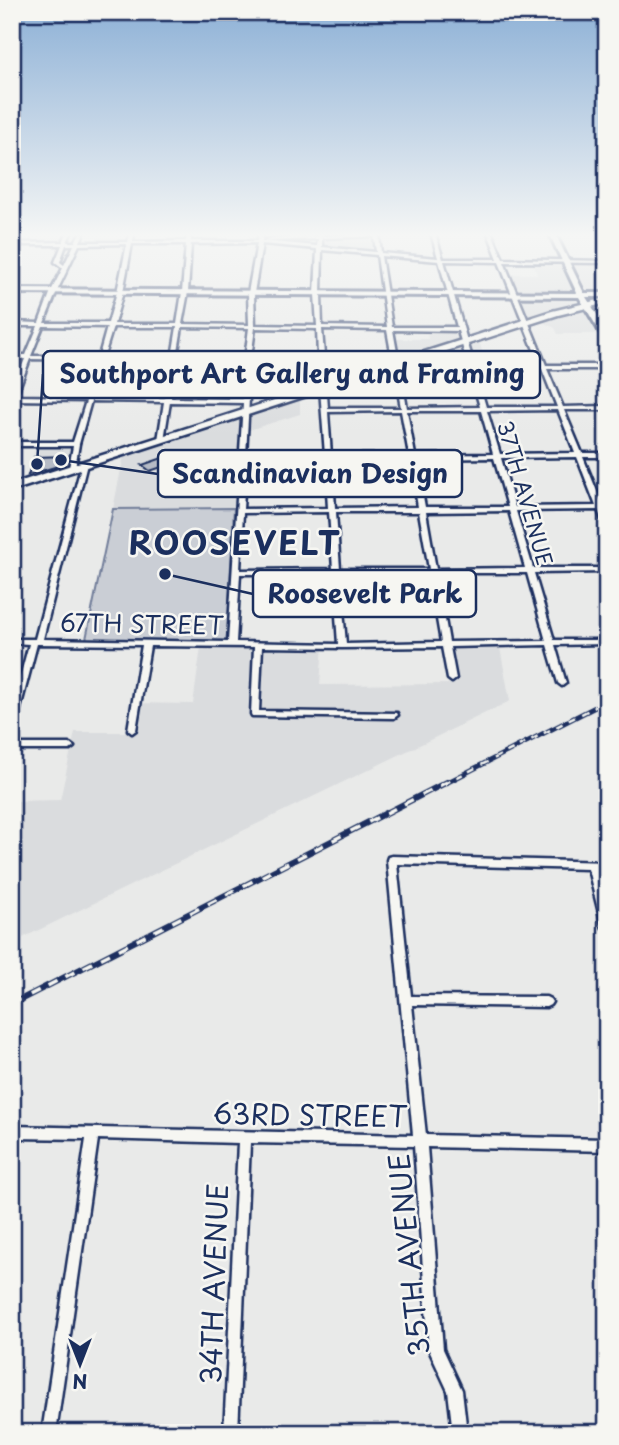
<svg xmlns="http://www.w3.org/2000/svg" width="619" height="1445" font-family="'Playpen Sans',sans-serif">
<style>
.built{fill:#dadcde}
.green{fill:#caced5;stroke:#727e9a;stroke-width:2}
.building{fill:#b6bbc6;stroke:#1b2f5e;stroke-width:2}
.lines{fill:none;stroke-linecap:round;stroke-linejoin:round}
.street-casing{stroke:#1b2f5e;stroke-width:5}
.secondary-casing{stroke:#1b2f5e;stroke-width:6}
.primary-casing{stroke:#1b2f5e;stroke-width:5}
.street{fill:#f6f6f2;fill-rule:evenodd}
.secondary{fill:#f6f6f2;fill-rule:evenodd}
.primary{fill:#f6f6f2;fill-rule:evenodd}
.rail-far1-casing{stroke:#1b2f5e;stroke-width:5}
.rail-casing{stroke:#1b2f5e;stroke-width:6}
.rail-far1{stroke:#f6f6f2;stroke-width:2.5;stroke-dasharray:7;stroke-linecap:butt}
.rail{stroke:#f6f6f2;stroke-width:3.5;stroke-dasharray:10;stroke-linecap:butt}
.labels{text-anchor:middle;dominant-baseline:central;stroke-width:5;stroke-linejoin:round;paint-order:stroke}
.far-street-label{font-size:21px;fill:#1b2f5e;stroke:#f6f6f2}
.street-label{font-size:24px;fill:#1b2f5e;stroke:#f6f6f2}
.near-street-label{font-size:28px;fill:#1b2f5e;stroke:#f6f6f2}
.district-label{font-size:32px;font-weight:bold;letter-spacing:2px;fill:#1b2f5e;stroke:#f6f6f2}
.leader{fill:none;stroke:#1b2f5e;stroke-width:2.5}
.callout-dot{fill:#1b2f5e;stroke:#f6f6f2;stroke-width:2.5}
.callout{fill:#f6f6f2;stroke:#1b2f5e;stroke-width:2.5}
.callout-label{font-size:26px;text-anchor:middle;font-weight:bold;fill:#1b2f5e}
</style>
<rect width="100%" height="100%" fill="#e9eae9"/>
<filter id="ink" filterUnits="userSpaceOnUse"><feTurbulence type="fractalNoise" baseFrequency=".0143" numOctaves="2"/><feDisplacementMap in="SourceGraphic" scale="14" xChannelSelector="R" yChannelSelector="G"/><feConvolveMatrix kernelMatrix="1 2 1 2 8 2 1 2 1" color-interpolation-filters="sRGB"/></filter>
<g filter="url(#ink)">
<g class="built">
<polygon points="533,262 561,263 574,292 517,292 510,274 537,274"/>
<polygon points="575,262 607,262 607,294 588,292 573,264"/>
<polygon points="523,297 563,298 579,302 529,318 520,298"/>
<polygon points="576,310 585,311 598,334 558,334 555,328 540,321"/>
<polygon points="427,331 456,331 459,341 404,359 397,358 394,339 428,339"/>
<polygon points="479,341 483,354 464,358 464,360 383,387 380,373"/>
<polygon points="300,398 300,414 249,430 250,415"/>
<polygon points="235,419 240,422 234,508 113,509 124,455"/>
<polygon points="36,446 71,447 67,466 27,479"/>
<polygon points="323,644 320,685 456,684 452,648 500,648 510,701 12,943 12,801 60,800 75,732 125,732 129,703 193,704 201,647"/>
</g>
<g class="green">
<polygon points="373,237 375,252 322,248 322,240 324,239"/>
<polygon points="234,508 227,641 86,639 113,509"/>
</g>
<g class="building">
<polygon points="171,455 180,461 150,471 142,465"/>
<polygon points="67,456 65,464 28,475 34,457"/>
</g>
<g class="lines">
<defs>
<g id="street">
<path d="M67,233H71L67,242H75L80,233H84L80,242H128L130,233H134L133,242L186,241L187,233H191V241H257L259,233H263L262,241L317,246L318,239L268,241L266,240L268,239L318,236V233H322V236L401,233L399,234L379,235L381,253L438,258L431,233H435L443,259H498L488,233H492L503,259L607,261V263L504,262L546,365H607V369H547L563,407L607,406V410H564L582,453H607V457H583L603,506H607V510H605L607,515V526L603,524L598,510L516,511L533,568H607V572L534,573L554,640H607V644L555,645L566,683L562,686L558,683L547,645L450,647L456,679L452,682L448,679L442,647L342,648L262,647L259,711L397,713L398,715L394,718L252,716L251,714L254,647L150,646L136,730L132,733L128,730L142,645L37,644L16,724L12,727V707L29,644L12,643V639H35L82,463L84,462L87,464L43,639L228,642L243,403L170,402L164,440L161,442L158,440L164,402L91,401L79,444L75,468L72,470L69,468L73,446H12V442H73L86,401L12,400V390L25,359H12V355H26L38,326H12V322L39,323L51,291L63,268L55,262L62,245H12V243L63,242ZM374,236L376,252L322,247V238ZM257,243L248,293L249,325L182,324L188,292L191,244ZM127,244L117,292L108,323H44L57,291L79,245ZM132,244H186L182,292L177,324H114L123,292ZM262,244L317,249L315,294L317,326L255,325L254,293ZM66,245H74L64,265L60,262ZM322,250L377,255L387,327L322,326L321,294ZM381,256L439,261L457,327H392ZM444,261L499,262L540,365H474ZM43,326L107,327L99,356H31ZM113,327H177L172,357L104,356ZM182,327L249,328L245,358L177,357ZM255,328L317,329L318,358H251ZM322,329L387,330L401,408H328ZM393,330L458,331L480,407L407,408ZM30,359L98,360L87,397L16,396ZM103,360H171L165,398L92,397ZM177,360L245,361L243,399L171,398ZM251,361L318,362L325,455L246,456ZM475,369H542L557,407H486ZM558,410L575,453L500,454L487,411ZM401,411L409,455H331L328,412ZM407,411H481L493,454L415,455ZM577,457L596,506L515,507L501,458ZM494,458L508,507H425L416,459ZM325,459L328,508L243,509L246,460ZM332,459H410L418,507L335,508ZM509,511L525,568L436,569L426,512ZM329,512L333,569L240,570L243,513ZM336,512H419L429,569H340ZM429,573L441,642L346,644L340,574ZM437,573H527L546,641L449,642ZM240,574H333L338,644L236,642Z"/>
<polygon points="12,744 70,744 74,747 70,750 12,750"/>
<polygon points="392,856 607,862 607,870 598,869 607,904 607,929 603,928 602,925 588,869 397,864 411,996 546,997 550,999 552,1002 550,1005 546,1007 412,1005 426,1135 607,1139 607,1151 427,1147 443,1349 462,1390 467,1433 453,1433 448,1391 429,1350 414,1146 250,1143 238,1433 224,1433 238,1143 98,1139 56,1433 42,1433 86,1139 12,1138 12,1126 413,1135 387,860 388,857"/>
</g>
<g id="secondary">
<polygon points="16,233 22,233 12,248 12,240"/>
<polygon points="549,233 555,233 584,293 607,293 607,297 586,297 607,330 607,339 603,337 579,297 12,293 12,289 577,293"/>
</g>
<polygon id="primary" points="607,298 607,303 558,315 12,491 12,484 552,311"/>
</defs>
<use href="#street" class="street-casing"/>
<use href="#secondary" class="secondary-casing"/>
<use href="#primary" class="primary-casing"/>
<use href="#street" class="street"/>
<use href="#secondary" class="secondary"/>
<use href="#primary" class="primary"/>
<defs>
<polyline id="rail-far1" points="444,784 607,701"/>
<polyline id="rail" points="12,1004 447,782"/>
</defs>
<use href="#rail-far1" class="rail-far1-casing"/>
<use href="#rail" class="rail-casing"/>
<use href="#rail-far1" class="rail-far1"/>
<use href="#rail" class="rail"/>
</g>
</g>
<linearGradient id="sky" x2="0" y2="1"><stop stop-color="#8cb0d6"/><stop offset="0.54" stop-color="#f5f6f5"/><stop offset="1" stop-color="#f5f6f5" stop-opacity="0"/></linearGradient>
<rect width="619" height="435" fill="url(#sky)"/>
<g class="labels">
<g class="far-street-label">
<text transform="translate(526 493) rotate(74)">37TH AVENUE</text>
</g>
<g class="street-label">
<text transform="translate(142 623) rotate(1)">67TH STREET</text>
</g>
<g class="near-street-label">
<text transform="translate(310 1114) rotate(1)">63RD STREET</text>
<text transform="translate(408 1255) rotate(-96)">35TH AVENUE</text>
<text transform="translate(213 1284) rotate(-88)">34TH AVENUE</text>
</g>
<g class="district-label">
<text x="235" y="542">ROOSEVELT</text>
</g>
</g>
<path class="leader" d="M37 464L43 374M61 460L158 474M165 574L253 594"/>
<g class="callout-dot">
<circle cx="37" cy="464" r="7"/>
<circle cx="61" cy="460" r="7"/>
<circle cx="165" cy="574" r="7"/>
</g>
<g class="callout">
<rect x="43" y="351" width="497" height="47" rx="7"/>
<rect x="158" y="450" width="304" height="47" rx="7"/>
<rect x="253" y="570" width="223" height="47" rx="7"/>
</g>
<g class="callout-label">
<text x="292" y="383">Southport Art Gallery and Framing</text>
<text x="310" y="483">Scandinavian Design</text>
<text x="365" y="603">Roosevelt Park</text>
</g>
<rect width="619" height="1445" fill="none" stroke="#f6f6f2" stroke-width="42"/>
<rect x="21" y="21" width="577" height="1403" fill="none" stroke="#1b2f5e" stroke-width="2.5" filter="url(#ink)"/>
<g transform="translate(80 1364) rotate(180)" stroke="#f6f6f2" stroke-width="5" paint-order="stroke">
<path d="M0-5L12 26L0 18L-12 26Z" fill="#1b2f5e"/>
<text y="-10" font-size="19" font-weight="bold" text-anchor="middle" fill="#1b2f5e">N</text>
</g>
</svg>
